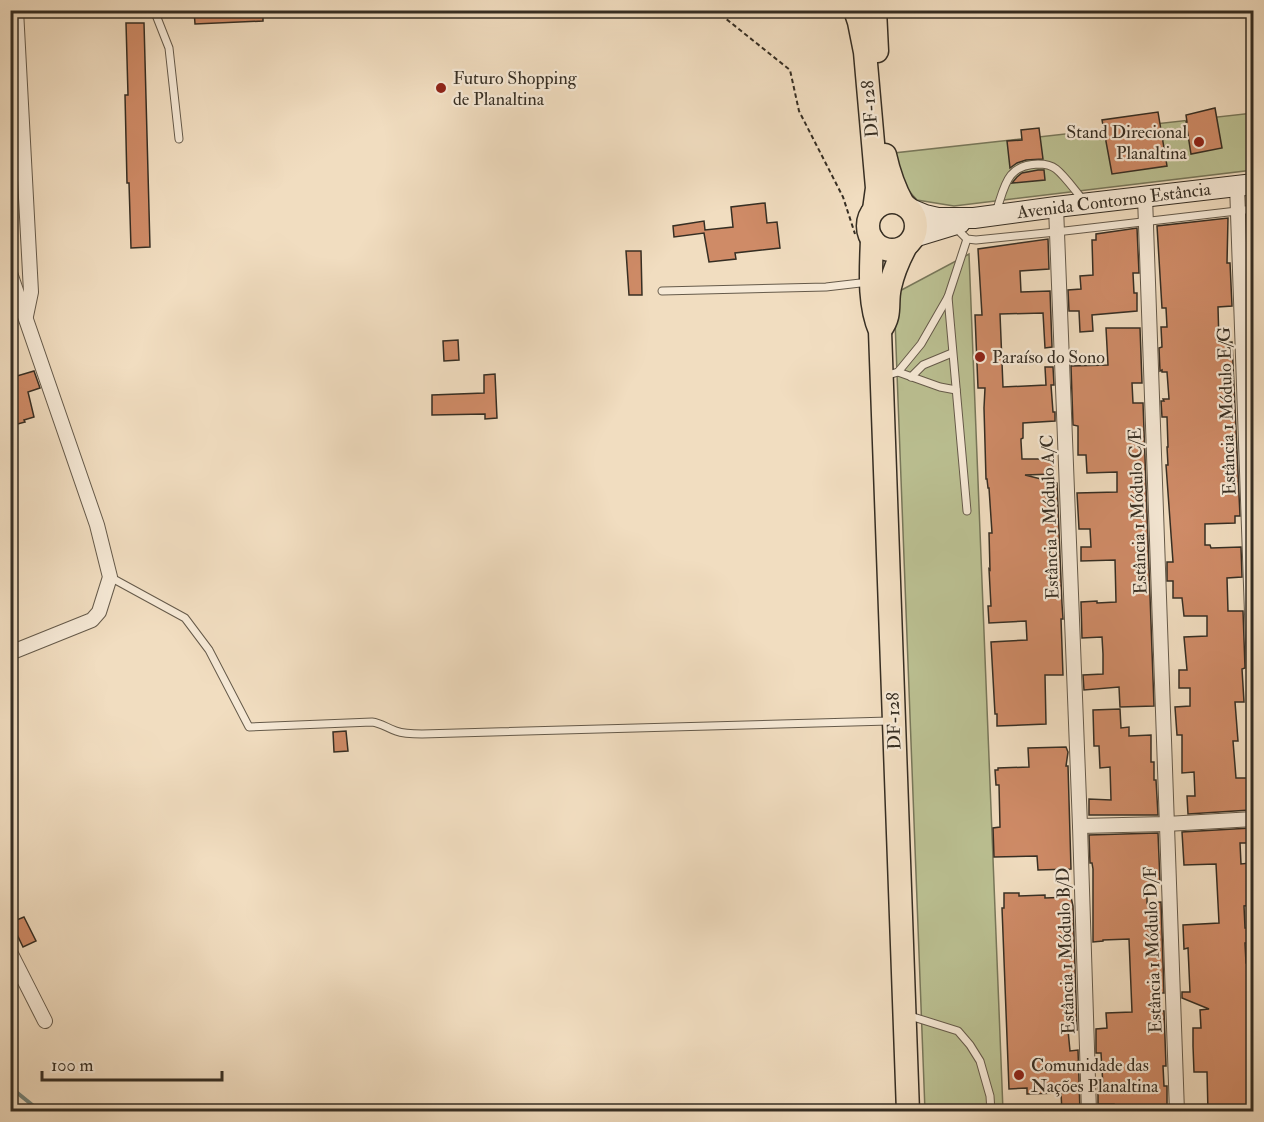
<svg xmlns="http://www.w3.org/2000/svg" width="1264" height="1122" font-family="'IM FELL Double Pica',serif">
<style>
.green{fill:#bbc092;stroke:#78775a;stroke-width:1.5}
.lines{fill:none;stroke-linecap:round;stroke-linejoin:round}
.stream{stroke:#73837b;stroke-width:4}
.building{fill:#cf8b67;stroke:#362e23;stroke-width:1.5}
.lane-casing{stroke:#655a4a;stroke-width:9}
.street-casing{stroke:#655a4a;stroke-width:16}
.secondary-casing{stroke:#362e23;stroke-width:22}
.primary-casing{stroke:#362e23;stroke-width:25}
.path{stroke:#362e23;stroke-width:2;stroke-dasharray:4.5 3;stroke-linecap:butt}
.lane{stroke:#f6e9d6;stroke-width:7}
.street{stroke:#f6e9d6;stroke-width:14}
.secondary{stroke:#f6e9d6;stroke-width:20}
.primary{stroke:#f1ddc0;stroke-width:22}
.poi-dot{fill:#8f2418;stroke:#f6e9d6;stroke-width:2}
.labels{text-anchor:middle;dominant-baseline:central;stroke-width:4.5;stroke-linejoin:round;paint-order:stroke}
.poi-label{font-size:18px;fill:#362e23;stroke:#f6e9d6;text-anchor:start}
.street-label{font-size:18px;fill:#362e23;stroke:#f6e9d6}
</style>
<rect width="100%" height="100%" fill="#f1ddc0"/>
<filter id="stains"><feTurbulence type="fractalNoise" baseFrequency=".00333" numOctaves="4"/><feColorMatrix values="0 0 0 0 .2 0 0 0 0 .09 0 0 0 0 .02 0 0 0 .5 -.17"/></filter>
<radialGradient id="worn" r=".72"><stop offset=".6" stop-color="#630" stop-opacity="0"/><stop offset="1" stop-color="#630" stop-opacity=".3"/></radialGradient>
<g class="green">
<polygon points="1253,113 1253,170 954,206 917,200 901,182 894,153"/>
<polygon points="969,254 1003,1111 925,1111 894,294"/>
</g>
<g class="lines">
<polyline class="stream" points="10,1087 41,1112"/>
</g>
<g class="building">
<polygon points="194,10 263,10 263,21 195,24"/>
<polygon points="126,23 144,23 150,247 131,248 129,183 127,183 125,95 128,95"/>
<polygon points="1215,108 1222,148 1191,154 1186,122 1187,122 1186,115"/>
<polygon points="1158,112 1167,166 1112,174 1102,120"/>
<polygon points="1039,128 1043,159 1026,160 1017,163 1010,168 1007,141 1022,140 1021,130"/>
<polygon points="1038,170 1044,170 1045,180 1012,183 1017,177 1022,173"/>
<polygon points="765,203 767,223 777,222 780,248 735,253 736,259 709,262 704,233 674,237 673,226 704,221 705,230 733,227 731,207"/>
<polygon points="1228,218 1227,263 1230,263 1232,306 1218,307 1219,343 1232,342 1240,516 1235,516 1235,523 1205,524 1205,545 1210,545 1211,548 1241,547 1242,577 1227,578 1228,611 1243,611 1245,668 1242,669 1244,702 1235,702 1238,741 1233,741 1236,778 1249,778 1250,810 1188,814 1187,796 1195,796 1194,772 1182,773 1182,735 1177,735 1175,707 1190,706 1190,688 1179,688 1179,670 1187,670 1184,637 1207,636 1207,616 1184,616 1182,598 1173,598 1173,581 1167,581 1167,562 1173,562 1166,465 1168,465 1167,447 1168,447 1167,417 1162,417 1161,401 1164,401 1163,399 1169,399 1167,372 1162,372 1162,370 1160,371 1159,348 1162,347 1161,327 1167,327 1166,308 1162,308 1157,226"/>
<polygon points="1137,228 1139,273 1133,273 1134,293 1137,293 1137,311 1092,315 1093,331 1080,332 1079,311 1069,311 1068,290 1081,289 1080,276 1093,275 1092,240 1096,240 1096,234"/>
<polygon points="1048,239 1049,269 1020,271 1021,292 1050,291 1052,347 1045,348 1043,313 1000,314 1003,387 1046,385 1045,367 1053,367 1054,385 1051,385 1053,412 1055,412 1055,421 1023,423 1023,438 1021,439 1021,441 1022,459 1052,459 1053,474 1025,475 1057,483 1062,604 1063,619 1061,619 1063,675 1045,675 1046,724 997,726 997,714 995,714 991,642 1027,640 1026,621 989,623 988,606 991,606 989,569 990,570 989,533 992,533 989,488 988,488 987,479 986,479 984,408 985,388 978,388 975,315 982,315 978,249"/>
<polygon points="626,251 641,251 642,295 629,295"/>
<polygon points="1106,328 1140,328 1142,383 1132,383 1133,403 1143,403 1154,706 1120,707 1119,687 1084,690 1083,675 1103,674 1103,654 1102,637 1082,638 1081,602 1097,601 1097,603 1116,602 1115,560 1081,561 1081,547 1091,547 1090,529 1079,529 1077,493 1117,492 1117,472 1087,473 1086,455 1078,455 1078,426 1073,425 1071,366 1108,365"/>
<polygon points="458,340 459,360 444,361 443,341"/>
<polygon points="34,371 40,388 28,392 34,417 24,420 25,422 10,426 10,378"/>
<polygon points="495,374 497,418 485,419 485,414 432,415 432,395 484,393 484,375"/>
<polygon points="1120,709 1121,728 1129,727 1129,736 1151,735 1151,762 1154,762 1154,780 1156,780 1158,815 1089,815 1089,799 1111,800 1110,767 1100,768 1099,746 1094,746 1093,710"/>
<polygon points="346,731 348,751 334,752 333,732"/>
<polygon points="1066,747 1068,752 1066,766 1068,766 1071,869 1038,870 1037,856 994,857 993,828 1000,827 999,785 996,785 995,770 998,770 998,768 1029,767 1028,748"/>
<polygon points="1251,828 1252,843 1240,843 1241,864 1250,863 1251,883 1253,883 1253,905 1244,906 1245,928 1250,928 1251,943 1245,943 1246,963 1254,962 1254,1112 1208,1112 1207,1072 1194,1072 1193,1046 1193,1028 1201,1028 1200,1010 1209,1009 1182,998 1182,992 1190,992 1188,948 1184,949 1183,925 1219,923 1216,864 1184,865 1182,832"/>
<polygon points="1158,833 1160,882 1147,883 1147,903 1161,902 1164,993 1156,993 1157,1011 1164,1011 1166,1066 1163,1066 1164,1086 1167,1086 1167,1112 1157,1112 1157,1109 1133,1109 1133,1112 1114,1112 1114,1104 1098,1104 1098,1086 1103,1086 1101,1053 1096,1053 1096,1029 1107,1028 1106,1013 1132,1012 1129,939 1103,940 1103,941 1093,942 1093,869 1092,863 1090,863 1089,835"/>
<polygon points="1004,893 1019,893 1019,896 1045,895 1045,898 1071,897 1073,906 1077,1030 1068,1030 1070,1051 1078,1050 1080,1112 1062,1112 1061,1093 1027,1094 1027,1088 1009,1089 1002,908 1004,908"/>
<polygon points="24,917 36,941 23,947 13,926 16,924 14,921"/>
</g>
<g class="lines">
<defs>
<g id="lane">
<polyline points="154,10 169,48 179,139"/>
<path d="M996,212C1005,186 1006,165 1038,164C1045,164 1051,165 1056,169C1065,176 1076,192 1084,201"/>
<polyline points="955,227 967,239 976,240 1056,232 1254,209"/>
<polyline points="662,291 826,287 869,282"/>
<polyline points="948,297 967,511"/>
<polyline points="898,372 940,387 956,390"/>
<polyline points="885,376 898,372 921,344 948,297 967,239"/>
<polyline points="911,377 923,365 952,353"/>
<path d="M110,577L185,618L209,650L249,727L372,722C381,723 387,728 396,731C404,734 413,734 422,734L889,721"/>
<polyline points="910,1016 958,1031 970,1045 980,1061 990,1096 991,1112"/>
</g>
<g id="street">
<polyline points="16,10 31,292 26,316"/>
<polyline points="1237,185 1254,671"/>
<polyline points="1145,197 1177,1112"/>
<polyline points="1056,207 1080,826 1089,1112"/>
<polyline points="10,273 97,525 110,577 99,612 92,620 10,653"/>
<polyline points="1080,826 1166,824 1254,819"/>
<polyline points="10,952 45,1021"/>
</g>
<g id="secondary">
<polyline points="908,208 925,215 938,218 974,218 1056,207 1254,184"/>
<polyline points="914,237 960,223"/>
</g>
<g id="primary">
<polyline points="855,10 859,22 865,52 877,188 874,210"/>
<polyline points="875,10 877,51"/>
<path d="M885,155C889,173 894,188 903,204"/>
<circle cx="892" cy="226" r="24"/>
<path d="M872,239C871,269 868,303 880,331L908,1112"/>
<path d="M881,329C892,314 886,304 890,287C893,273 899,259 906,246"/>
</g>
</defs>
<use href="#lane" class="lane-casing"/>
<use href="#street" class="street-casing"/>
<use href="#secondary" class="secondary-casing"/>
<use href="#primary" class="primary-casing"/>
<polyline class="path" points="715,10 790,70 799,111 843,197 855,234"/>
<use href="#lane" class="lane"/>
<use href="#street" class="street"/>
<use href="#secondary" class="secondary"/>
<use href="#primary" class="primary"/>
</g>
<g class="poi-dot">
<circle cx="441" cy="88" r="6"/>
<circle cx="1199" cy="142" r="6"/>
<circle cx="980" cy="357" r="6"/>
<circle cx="1019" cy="1075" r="6"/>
</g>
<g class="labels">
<g class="poi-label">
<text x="453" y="78">Futuro Shopping<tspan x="453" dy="21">de Planaltina</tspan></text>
<text x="1187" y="132" text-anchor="end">Stand Direcional<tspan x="1187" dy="21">Planaltina</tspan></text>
<text x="992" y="357">Paraíso do Sono</text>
<text x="1031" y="1065">Comunidade das<tspan x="1031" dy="21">Nações Planaltina</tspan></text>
</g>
<g class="street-label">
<text transform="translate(870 109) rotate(-95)">DF-128</text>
<text transform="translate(1114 201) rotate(-7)">Avenida Contorno Estância</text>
<text transform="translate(1227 411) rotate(-92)">Estância 1 Módulo E/G</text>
<text transform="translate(1138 511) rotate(-92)">Estância 1 Módulo C/E</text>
<text transform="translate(1050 517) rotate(-92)">Estância 1 Módulo A/C</text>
<text transform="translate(894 721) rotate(-92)">DF-128</text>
<text transform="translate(1153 950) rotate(-92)">Estância 1 Módulo D/F</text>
<text transform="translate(1066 951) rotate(-92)">Estância 1 Módulo B/D</text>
</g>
</g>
<rect width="1264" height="1122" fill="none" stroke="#f1ddc0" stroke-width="36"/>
<rect x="12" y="12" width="1240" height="1098" fill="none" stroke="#362e23" stroke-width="3"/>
<rect x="18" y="18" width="1228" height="1086" fill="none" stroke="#362e23" stroke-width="1.5"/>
<path d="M42 1071v9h180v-9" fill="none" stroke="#362e23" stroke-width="3"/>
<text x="51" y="1071" font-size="18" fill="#362e23" stroke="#f6e9d6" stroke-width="4.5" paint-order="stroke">100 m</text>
<rect width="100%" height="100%" filter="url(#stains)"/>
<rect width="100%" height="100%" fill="url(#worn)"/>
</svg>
